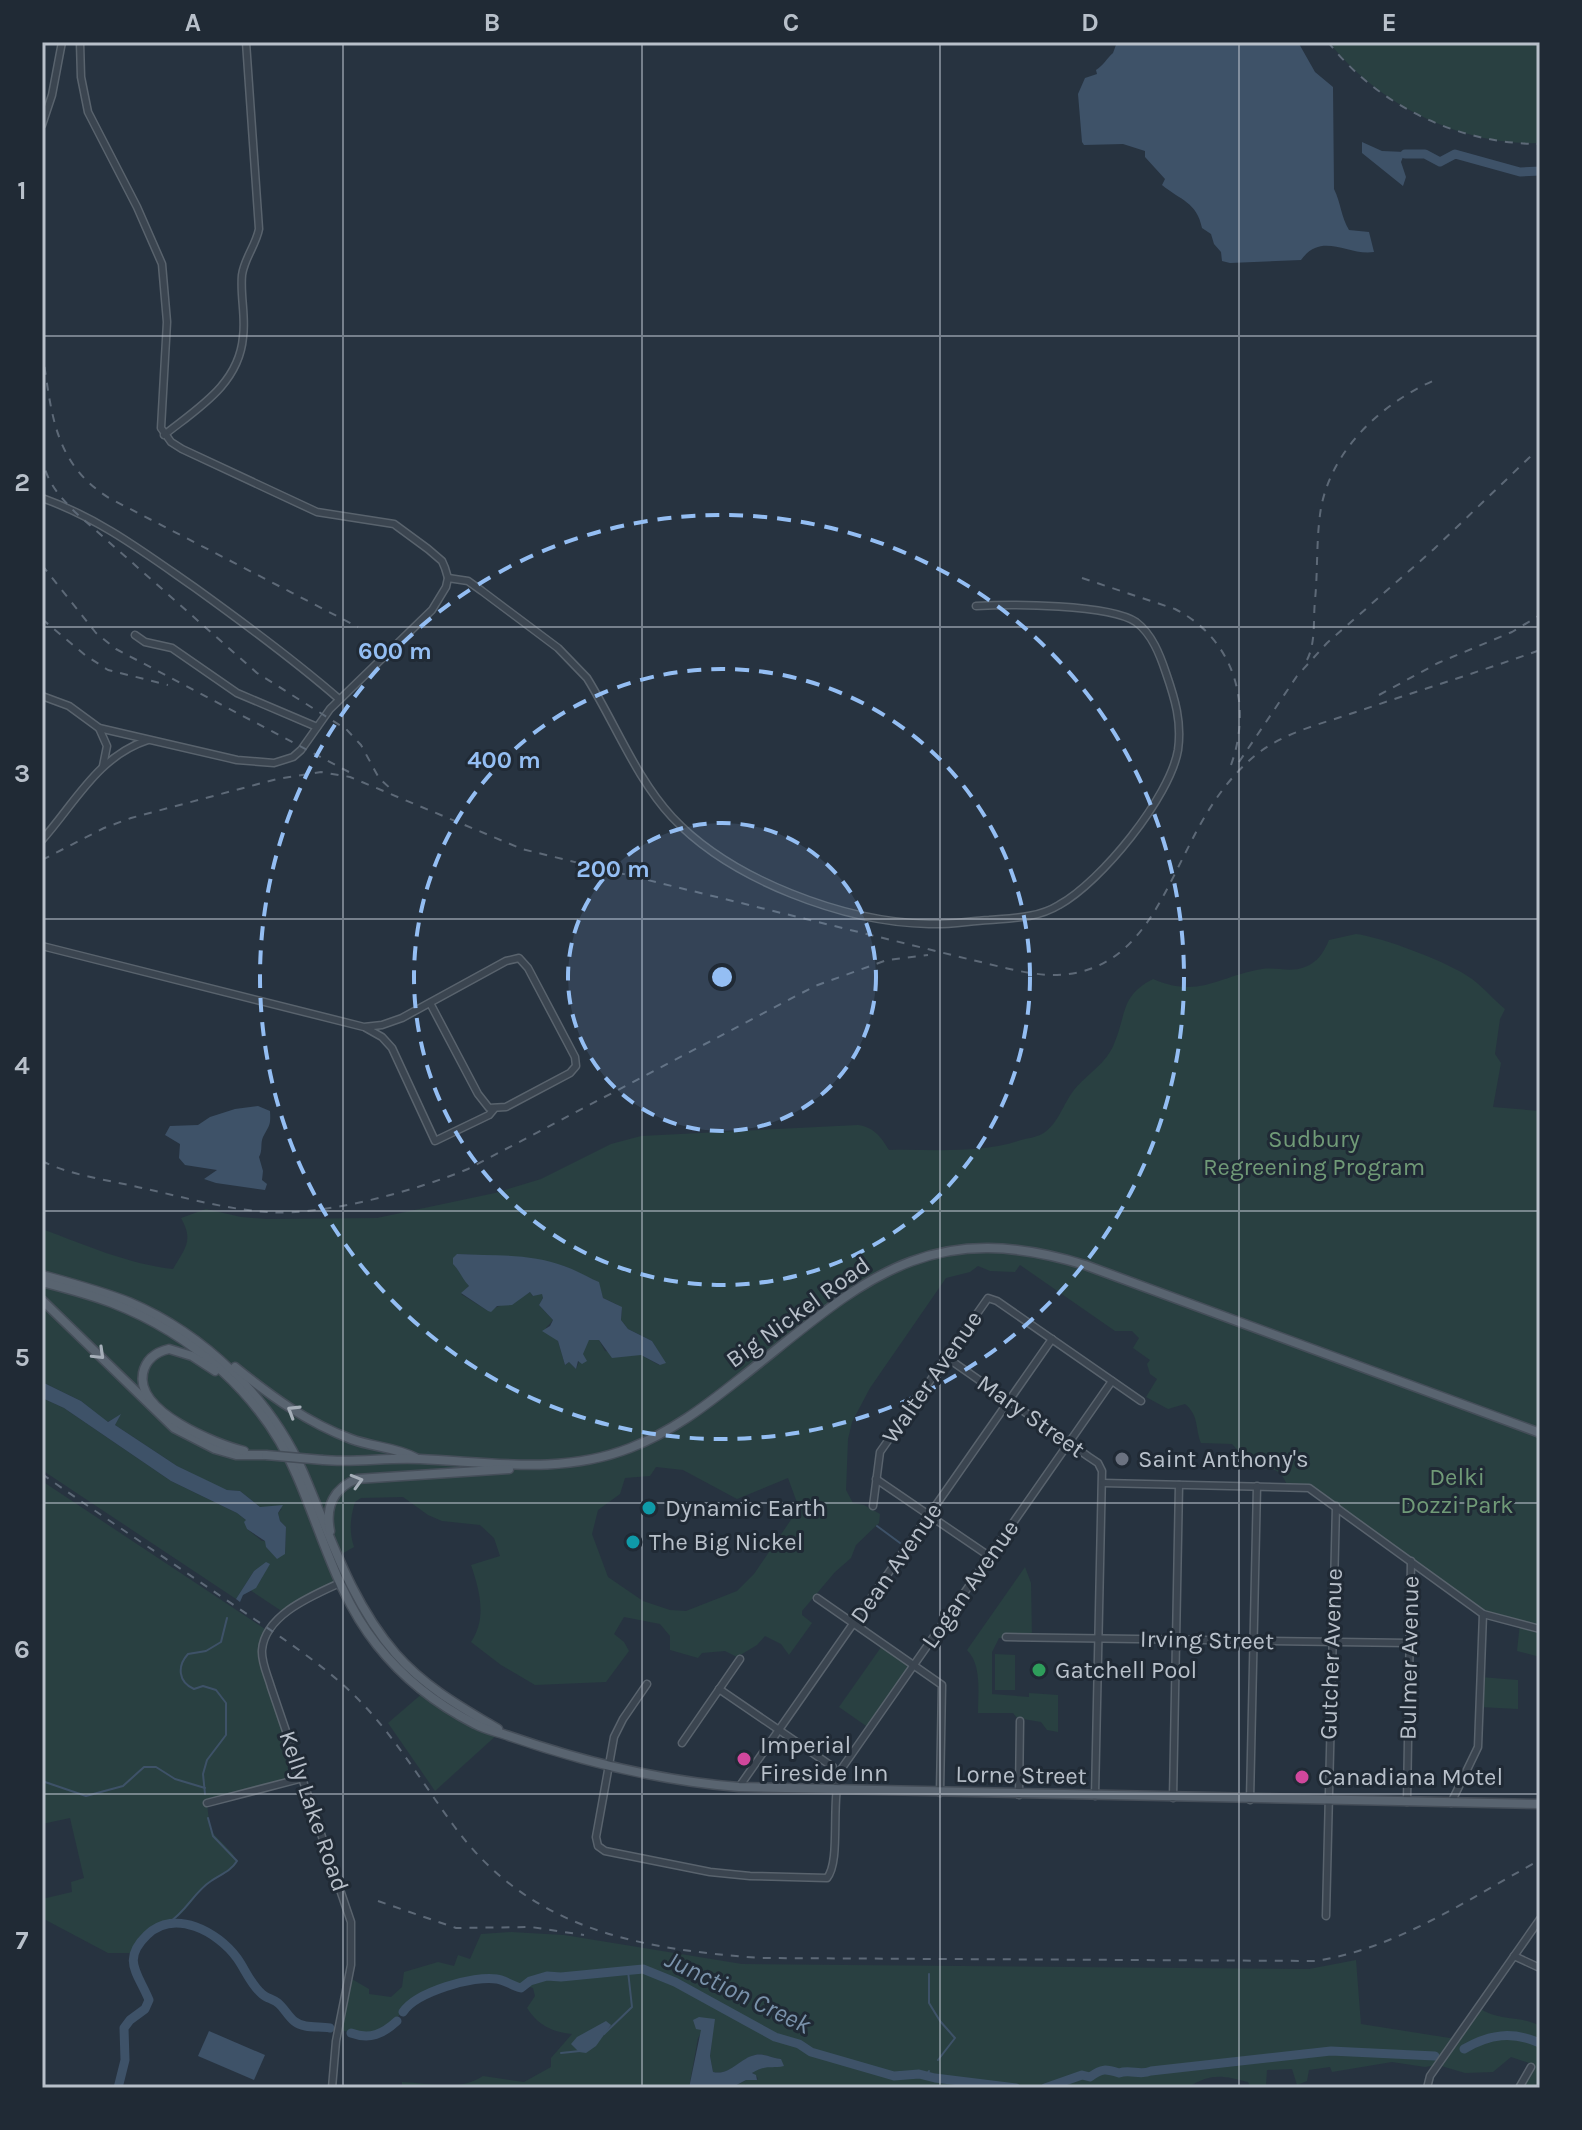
<svg xmlns="http://www.w3.org/2000/svg" width="1582" height="2130" font-family="Karla,sans-serif">
<style>
.green{fill:#294041;fill-rule:evenodd}
.water{fill:#3e5268}
.lines{fill:none;stroke-linecap:round;stroke-linejoin:round}
.stream{stroke:#3e5268;stroke-width:2}
.river{stroke:#3e5268;stroke-width:9}
.minor-casing{stroke:#59636d;stroke-width:9}
.major-casing{stroke:#454e59;stroke-width:11}
.minor{stroke:#3b4550;stroke-width:6}
.major{stroke:#596470;stroke-width:8}
.rail{stroke:#5d6977;stroke-width:2;stroke-dasharray:8 8;stroke-linecap:butt}
.major-bridge-casing{stroke:#454e59;stroke-width:11;stroke-linecap:butt}
.major-bridge{stroke:#596470;stroke-width:8}
.oneway{stroke:#a5aeb8}
.grid{fill:none;stroke:#b8c0ca;stroke-width:2;stroke-opacity:0.55}
.ring{fill:none;stroke:#94bef3;stroke-width:4;stroke-dasharray:14 10}
.worship-dot{fill:#6b7280;stroke:#202a35;stroke-width:3}
.culture-dot{fill:#0f9aa8;stroke:#202a35;stroke-width:3}
.leisure-dot{fill:#2e9e5b;stroke:#202a35;stroke-width:3}
.hotel-dot{fill:#d1479c;stroke:#202a35;stroke-width:3}
.labels{text-anchor:middle;dominant-baseline:central;stroke-width:6;stroke-linejoin:round;paint-order:stroke}
.park-label{font-size:24px;fill:#709a77;stroke:#202a35}
.street-label{font-size:24px;fill:#b8c0ca;stroke:#202a35}
.poi-label{font-size:24px;fill:#b8c0ca;stroke:#202a35;text-anchor:start}
.water-label{font-size:26px;font-style:italic;fill:#7a92ab;stroke:#202a35}
.centre{fill:#94bef3;stroke:#202a35;stroke-width:4}
.ring-label{font-size:24px;text-anchor:middle;font-weight:bold;fill:#94bef3;stroke:#202a35;stroke-width:6;stroke-linejoin:round;paint-order:stroke}
.neatline{fill:none;stroke:#b8c0ca;stroke-width:3}
.grid-label{font-size:26px;text-anchor:middle;font-weight:bold;fill:#b8c0ca}
</style>
<rect width="100%" height="100%" fill="#273340"/>
<g class="green">
<path d="M1329,42H1540V143C1461,146 1377,104 1329,42Z"/>
<path d="M1356,934C1382,937 1451,963 1472,979C1484,988 1494,1000 1505,1009L1500,1019L1495,1054L1501,1063L1493,1107L1540,1111V1657L1517,1651L1520,1623L1493,1619L1314,1490L1288,1487C1280,1467 1271,1468 1252,1465L1232,1444L1201,1443C1195,1428 1199,1415 1185,1404L1168,1409L1146,1397L1157,1379L1150,1374L1147,1364L1150,1360L1133,1348L1139,1338L1132,1331H1115L1020,1265L1015,1272L990,1271L978,1266L970,1272L946,1278L870,1388L852,1422L848,1439L846,1490L853,1503L864,1505L880,1514L879,1523L856,1545L851,1558L835,1572L802,1611V1615L812,1623L789,1655L781,1644L765,1636L757,1645L737,1657L725,1651L702,1653L698,1658L670,1650V1636L660,1624L624,1617L614,1634L624,1642L629,1651L606,1682L535,1685L501,1665L471,1642C487,1619 480,1591 471,1565L500,1556L494,1538L480,1525L442,1521L428,1515L403,1497L361,1498L355,1502C350,1518 349,1532 354,1547L338,1556L302,1468L199,1343L42,1275V1229C85,1245 128,1264 173,1269C185,1248 194,1241 181,1218L206,1209L241,1217L267,1219L377,1218L495,1193L541,1179L611,1144L641,1136L858,1125C875,1128 880,1136 889,1150C932,1149 978,1154 1018,1141C1026,1138 1035,1138 1042,1134C1058,1125 1063,1104 1074,1090C1087,1074 1106,1064 1114,1044C1127,1014 1120,996 1153,979C1199,999 1219,976 1262,969C1277,967 1290,973 1305,967C1318,962 1324,952 1329,940ZM457,1254L527,1258L564,1266L598,1282L603,1298L616,1304L622,1310L621,1320L628,1329L652,1341L665,1363L659,1365L641,1355L605,1351L599,1340H588L576,1369L569,1362L565,1365L558,1341L546,1328L553,1320L539,1305L543,1298L542,1293L532,1296L531,1292L488,1311L461,1294L469,1286L456,1267ZM656,1467L683,1470L737,1499L788,1478L799,1508L754,1574L737,1591L686,1611L670,1610L643,1601L608,1577L592,1534L598,1510L620,1494L625,1478L650,1476Z"/>
<polygon points="42,1282 88,1295 173,1334 241,1390 283,1449 339,1584 286,1614 250,1590 259,1583 269,1564 254,1571 236,1599 42,1470 42,1398 64,1408 171,1481 237,1513 246,1520 247,1529 262,1541 266,1541 266,1547 273,1554 285,1554 286,1527 280,1521 278,1513 282,1509 260,1507 240,1491 227,1490 212,1484 177,1466 115,1425 119,1416 107,1422 81,1401 42,1382"/>
<path d="M42,1481L268,1631L263,1658L304,1778L207,1803L210,1830L233,1854L237,1863C230,1873 221,1875 211,1881C199,1889 192,1904 181,1914C163,1931 148,1926 133,1953H108L42,1918V1899L72,1892L71,1882L84,1878L70,1818L42,1824Z"/>
<path d="M1025,1567L1031,1583L1032,1638H999L992,1652V1694L1029,1697V1693L1058,1695V1732L1047,1730L1041,1722L1017,1718L1013,1713H978C978,1693 982,1665 967,1650Z"/>
<polygon points="884,1643 913,1663 869,1728 839,1707"/>
<polygon points="995,1654 1015,1655 1015,1690 995,1690"/>
<polygon points="1480,1677 1518,1680 1518,1709 1480,1707"/>
<polygon points="424,1692 499,1733 435,1791 388,1723"/>
<path d="M511,1932L564,1935L742,1964L1309,1969L1356,1960L1361,2024L1456,2039L1479,2008C1500,2022 1520,2015 1540,2026V2088H1519L1532,2064L1511,2057L1493,2072L1465,2073L1438,2065L1425,2067L1392,2062L1332,2072L1330,2067L1309,2070L1307,2081L1297,2085L1292,2069L1267,2070L1266,2085L1251,2088L1248,2082C1222,2075 1210,2073 1187,2088H747L746,2084L741,2088H731L746,2080H757L758,2078L752,2072L781,2059C772,2058 764,2053 755,2055C740,2059 730,2076 713,2072L710,2056L714,2019H710L698,2038L689,2088H402V2082C430,2083 459,2092 483,2076L524,2082L551,2067V2058L572,2034C552,2032 538,2025 527,2008L535,1996L533,1988L525,1985L521,1987C513,1985 505,1980 498,1979C477,1974 426,1990 410,2003C399,2012 395,2027 381,2033C367,2040 352,2032 339,2030L350,1978L369,1989V1994L391,1997L402,1987L404,1972L438,1962L454,1966L458,1955L470,1959L481,1934Z"/>
</g>
<g class="water">
<path d="M1117,42H1298L1315,72L1333,87L1334,189C1341,203 1341,217 1349,230L1369,232L1374,252C1347,256 1322,231 1301,260L1230,263L1222,261L1221,252L1214,244L1211,234L1202,228C1197,202 1180,200 1162,185L1165,179L1145,157V151L1123,144L1084,145L1082,142L1078,94L1085,78L1097,74L1096,70C1103,66 1107,58 1113,53Z"/>
<polygon points="1362,142 1382,151 1405,152 1401,162 1406,177 1403,186 1362,153"/>
<path d="M258,1106L270,1111C271,1126 269,1125 263,1137C260,1144 263,1150 259,1157L263,1171L262,1180L267,1184L265,1190L216,1183L204,1179L217,1170L185,1165L179,1158L180,1144L165,1135L170,1126L198,1125L210,1117L235,1109Z"/>
<path d="M457,1254C493,1256 530,1253 564,1266C576,1270 587,1277 599,1282L603,1298L622,1307L621,1320L628,1329L652,1341L666,1363L660,1365L641,1355L612,1358L599,1340H589L583,1354L587,1361L582,1364L578,1361L576,1369L569,1362L565,1365L558,1341L542,1331L550,1326L553,1320L539,1305L543,1298L542,1294L533,1296L530,1292L512,1305L497,1306L491,1312L488,1311L461,1293L469,1286C462,1279 460,1271 453,1264V1258Z"/>
<polygon points="42,1382 81,1401 108,1422 121,1414 115,1425 177,1466 227,1490 240,1491 260,1507 283,1505 278,1513 280,1521 286,1527 285,1554 277,1559 266,1547 265,1541 247,1529 244,1522 246,1520 237,1513 171,1481 64,1408 42,1398"/>
<polygon points="266,1562 270,1564 256,1588 243,1595 240,1602 236,1599 254,1571"/>
<path d="M699,2017L715,2019L710,2056L713,2072C730,2076 740,2058 755,2055C764,2053 772,2058 781,2059L784,2066C771,2069 767,2064 752,2073L756,2075L757,2080H746L731,2088H689L701,2030L696,2029L693,2020Z"/>
<polygon points="606,2021 611,2025 596,2046 586,2053 579,2052 571,2044 577,2037"/>
<polygon points="209,2031 265,2055 254,2080 198,2056"/>
</g>
<g class="lines">
<g class="stream">
<polyline points="877,1526 900,1543"/>
<polyline points="42,1781 86,1796 123,1786 144,1767 156,1767 175,1779 205,1788"/>
<path d="M205,1794L203,1774L207,1760L226,1735V1703L216,1690L203,1686L194,1689C178,1682 177,1666 188,1654L206,1651L221,1642L227,1618"/>
<path d="M168,1923C186,1912 194,1892 211,1881C221,1874 230,1872 237,1861L213,1836L208,1818"/>
<polyline points="929,1974 929,2003 940,2021 955,2038 938,2060"/>
<polyline points="604,2034 632,2007 628,1971"/>
<polyline points="561,2053 580,2051"/>
<polyline points="926,2075 929,2071"/>
</g>
<g class="river">
<polyline points="1405,154 1425,154 1440,162 1455,154 1520,172 1540,171"/>
<path d="M403,2012C416,1992 474,1975 497,1979C504,1980 513,1986 521,1988L530,1981L547,1976L561,1977L643,1969L675,1982L775,2037L799,2044L811,2052L894,2076L919,2074L935,2078L1016,2088"/>
<path d="M351,2033C370,2040 383,2034 397,2021"/>
<path d="M1464,2049C1490,2034 1512,2031 1540,2043"/>
<path d="M118,2088L125,2060L124,2028L130,2020L145,2009L149,2000C138,1973 121,1960 147,1935C175,1908 218,1932 237,1958C245,1969 251,1985 262,1994C266,1998 273,1999 278,2003C284,2008 288,2016 294,2021C304,2029 318,2026 330,2028"/>
<path d="M1045,2088L1082,2075L1090,2077C1102,2068 1106,2069 1119,2073C1131,2069 1140,2076 1151,2071L1331,2051L1435,2056"/>
</g>
<defs>
<g id="minor">
<polyline points="42,125 52,95 62,42"/>
<path d="M164,435C198,408 239,384 243,337C246,317 240,295 242,275C244,259 256,245 259,229L246,42"/>
<path d="M42,498C99,518 145,553 194,587C244,623 293,659 339,699"/>
<path d="M448,578L468,581L482,591L558,648L587,678C615,723 636,778 672,817C731,880 844,922 929,924C949,925 969,921 989,920C1013,918 1038,918 1059,905C1101,882 1170,797 1178,750C1182,722 1175,699 1166,673C1160,655 1152,634 1136,622C1109,604 1010,604 976,606"/>
<polyline points="135,635 145,642 172,648 237,693 317,727"/>
<polyline points="42,696 69,706 99,728 237,760 274,763 293,757 301,750 330,709 432,610 446,587 448,578 445,568 442,561 428,549 394,524 317,512 182,449 171,442 161,428 167,322 162,264 137,207 88,112 81,77 80,42"/>
<polyline points="99,728 107,746 103,766"/>
<path d="M42,840C75,803 98,756 148,740"/>
<polyline points="42,946 364,1027 382,1025 402,1018 506,961 519,958 528,968 575,1057 576,1066 570,1073 506,1107 489,1108 478,1094 430,1003"/>
<polyline points="366,1028 382,1037 392,1048 435,1141 489,1115 494,1109"/>
<polyline points="946,1357 1089,1457 1098,1463 1102,1471 1095,1796"/>
<polyline points="876,1479 989,1556"/>
<polyline points="1103,1483 1309,1488 1483,1614 1540,1629"/>
<polyline points="873,1506 880,1452 988,1298 997,1301 1141,1401"/>
<polyline points="817,1598 942,1685 940,1793"/>
<polyline points="1006,1637 1408,1643"/>
<path d="M647,1684L623,1719L614,1737L596,1837L598,1846L605,1851L710,1872L750,1876L827,1878C842,1860 829,1796 842,1768L1112,1381"/>
<polyline points="719,1689 833,1767"/>
<polyline points="682,1743 740,1659"/>
<polyline points="739,1787 1052,1339"/>
<polyline points="1019,1795 1020,1721"/>
<polyline points="1173,1798 1179,1485"/>
<polyline points="1250,1800 1257,1486"/>
<polyline points="1407,1802 1411,1561"/>
<polyline points="207,1803 303,1778"/>
<polyline points="1451,1803 1478,1747 1483,1614"/>
<polyline points="1326,1916 1336,1506"/>
<polyline points="1514,1956 1540,1968"/>
<path d="M332,2088L336,2041L351,1965V1922L271,1687C268,1676 261,1662 262,1650C265,1614 314,1595 342,1582"/>
<polyline points="1427,2088 1430,2076 1540,1919"/>
<polyline points="1519,2088 1531,2067"/>
</g>
<g id="major">
<path d="M42,1275C71,1283 101,1291 129,1302C204,1334 270,1397 303,1472C330,1535 350,1601 396,1654C425,1687 461,1707 498,1729"/>
<path d="M42,1282C65,1288 89,1294 112,1303C192,1334 263,1395 297,1476C322,1533 337,1595 377,1645C403,1678 438,1705 475,1724C486,1730 498,1732 509,1736C584,1762 660,1781 739,1787L1540,1804"/>
<polyline points="42,1300 174,1428 215,1449 236,1455 266,1455"/>
<path d="M235,1367C271,1396 306,1422 351,1439C372,1447 396,1447 416,1458"/>
<path d="M215,1371L192,1356L169,1349C156,1352 146,1359 143,1373C135,1412 216,1444 244,1451"/>
<path d="M323,1460C356,1463 388,1457 420,1459C492,1462 561,1475 630,1448C671,1432 704,1407 738,1380C858,1286 921,1214 1085,1265L1540,1433"/>
<path d="M330,1531C325,1506 334,1488 357,1479L509,1469"/>
</g>
</defs>
<use href="#minor" class="minor-casing"/>
<use href="#major" class="major-casing"/>
<use href="#minor" class="minor"/>
<use href="#major" class="major"/>
<g class="rail">
<path d="M1328,42C1378,106 1459,144 1540,144"/>
<polyline points="42,48 43,42"/>
<path d="M42,351C52,411 52,462 109,498L358,627"/>
<path d="M42,455C45,480 58,495 75,512L257,673L346,729L361,745L379,778L392,790"/>
<polyline points="42,565 96,633 116,649 349,772"/>
<path d="M1082,578L1175,609C1234,639 1253,704 1231,765"/>
<polyline points="42,619 85,655 108,670 168,685"/>
<path d="M1307,660C1316,642 1313,621 1315,600C1318,570 1316,538 1321,508C1332,449 1382,403 1435,380"/>
<polyline points="1379,695 1438,663 1512,632 1540,615"/>
<polyline points="1239,762 1297,676 1327,643 1434,549 1532,455"/>
<path d="M42,860L104,828L131,818L277,779L321,772L350,777L522,849L968,959C995,965 1023,974 1051,975C1134,976 1159,903 1191,842C1208,808 1230,774 1261,751C1289,731 1324,723 1356,712C1417,691 1479,672 1540,650"/>
<path d="M42,1161C72,1176 109,1180 142,1188C183,1197 224,1209 267,1212C325,1216 415,1191 468,1169L815,986L887,960L928,955"/>
<path d="M42,1474C107,1520 173,1563 238,1608C273,1632 309,1655 341,1683C387,1723 418,1777 454,1826C530,1930 639,1949 760,1958L1316,1961C1398,1948 1468,1899 1540,1860"/>
<polyline points="378,1901 456,1928 531,1927 584,1935"/>
</g>
<defs>
<polyline id="major-bridge" points="266,1455 323,1460"/>
</defs>
<use href="#major-bridge" class="major-bridge-casing"/>
<use href="#major-bridge" class="major-bridge"/>
</g>
<defs><path id="oneway-chevron" d="M-2-3.5L2.5 0L-2 3.5" fill="none" stroke-width="1.6" stroke-linecap="round" stroke-linejoin="round" transform="scale(2)"/></defs>
<g class="oneway">
<use href="#oneway-chevron" transform="translate(99 1354) rotate(44)"/>
<use href="#oneway-chevron" transform="translate(293 1411) rotate(-149)"/>
<use href="#oneway-chevron" transform="translate(357 1481) rotate(-16)"/>
</g>
<path class="grid" d="M343,42V2088M642,42V2088M940,42V2088M1239,42V2088M42,336H1540M42,627H1540M42,919H1540M42,1211H1540M42,1503H1540M42,1794H1540"/>
<circle cx="722" cy="977" r="154" fill="#94bef3" fill-opacity=".12"/>
<g class="ring">
<circle cx="722" cy="977" r="154"/>
<circle cx="722" cy="977" r="308"/>
<circle cx="722" cy="977" r="462"/>
</g>
<circle class="worship-dot" cx="1122" cy="1459" r="8"/>
<g class="culture-dot">
<circle cx="649" cy="1508" r="8"/>
<circle cx="633" cy="1542" r="8"/>
</g>
<circle class="leisure-dot" cx="1039" cy="1670" r="8"/>
<g class="hotel-dot">
<circle cx="744" cy="1759" r="8"/>
<circle cx="1302" cy="1777" r="8"/>
</g>
<g class="labels">
<g class="park-label">
<text x="1314" y="1139">Sudbury<tspan x="1314" dy="28">Regreening Program</tspan></text>
<text x="1457" y="1477">Delki<tspan x="1457" dy="28">Dozzi Park</tspan></text>
</g>
<g class="street-label">
<text transform="translate(798 1312) rotate(-36)">Big Nickel Road</text>
<text transform="translate(932 1377) rotate(-55)">Walter Avenue</text>
<text transform="translate(1031 1416) rotate(35)">Mary Street</text>
<text transform="translate(896 1563) rotate(-55)">Dean Avenue</text>
<text transform="translate(970 1584) rotate(-55)">Logan Avenue</text>
<text transform="translate(1207 1640) rotate(1)">Irving Street</text>
<text transform="translate(1331 1654) rotate(-88)">Gutcher Avenue</text>
<text transform="translate(1409 1658) rotate(-89)">Bulmer Avenue</text>
<text transform="translate(1021 1775) rotate(1)">Lorne Street</text>
<text transform="translate(314 1811) rotate(71)">Kelly Lake Road</text>
</g>
<g class="poi-label">
<text x="1138" y="1459">Saint Anthony's</text>
<text x="665" y="1508">Dynamic Earth</text>
<text x="649" y="1542">The Big Nickel</text>
<text x="1055" y="1670">Gatchell Pool</text>
<text x="760" y="1745">Imperial<tspan x="760" dy="28">Fireside Inn</tspan></text>
<text x="1318" y="1777">Canadiana Motel</text>
</g>
<g class="water-label">
<text transform="translate(738 1992) rotate(26)">Junction Creek</text>
</g>
</g>
<circle cx="722" cy="977" r="12" class="centre"/>
<g class="ring-label">
<text x="395" y="659">600 m</text>
<text x="504" y="768">400 m</text>
<text x="613" y="877">200 m</text>
</g>
<rect width="1582" height="2130" fill="none" stroke="#202a35" stroke-width="88"/>
<rect x="44" y="44" width="1494" height="2042" class="neatline"/>
<g class="grid-label">
<text x="193" y="31">A</text>
<text x="492" y="31">B</text>
<text x="791" y="31">C</text>
<text x="1090" y="31">D</text>
<text x="1389" y="31">E</text>
<text x="22" y="199">1</text>
<text x="22" y="491">2</text>
<text x="22" y="782">3</text>
<text x="22" y="1074">4</text>
<text x="22" y="1366">5</text>
<text x="22" y="1658">6</text>
<text x="22" y="1949">7</text>
</g>
</svg>
